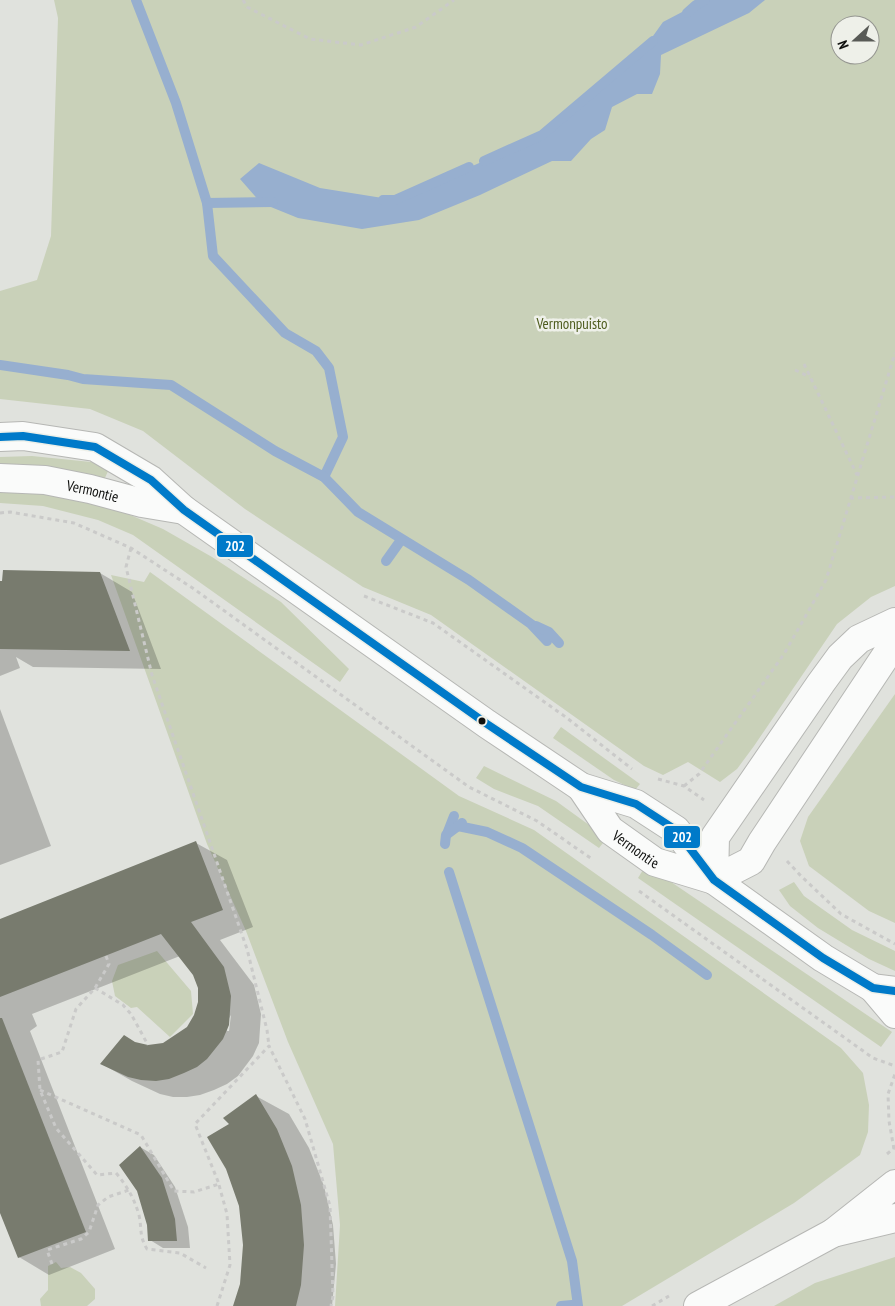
<svg xmlns="http://www.w3.org/2000/svg" width="895" height="1306" font-family="'PT Sans Narrow',sans-serif">
<style>
.green{fill:#c9d1b9;fill-rule:evenodd}
.water{fill:#97afcf}
.shadow{fill:#0003;fill-rule:evenodd}
.lines{fill:none;stroke-linecap:round;stroke-linejoin:round}
.stream{stroke:#97afcf;stroke-width:10}
.building{fill:#787b6e}
.minor-casing{stroke:#b6b7b4;stroke-width:30}
.secondary-casing{stroke:#b6b7b4;stroke-width:30}
.path{stroke:#cacac9;stroke-width:3;stroke-dasharray:4 4;stroke-linecap:butt}
.minor{stroke:#fafbfa;stroke-width:28}
.secondary{stroke:#fafbfa;stroke-width:28}
.bus-1-casing{stroke:#eef0e9;stroke-width:11}
.bus-1{stroke:#007ac9;stroke-width:8}
.bus-dot{fill:#0f100e;stroke:#eef0e9;stroke-width:2}
.labels{text-anchor:middle;dominant-baseline:central;stroke-width:5;stroke-linejoin:round;paint-order:stroke}
.park-label{font-size:15px;fill:#4e5c1e;stroke:#eef0e9}
.street-label{font-size:15px;fill:#0f100e;stroke:#eef0e9}
.line-badge{stroke:#eef0e9;stroke-width:2}
.badge-label{font-size:14px;text-anchor:middle;font-weight:bold;fill:#fff}
</style>
<rect width="100%" height="100%" fill="#e0e2dd"/>
<g class="green">
<path d="M54,0H895V586L871,597L837,624L754,746L737,769L720,782L688,762L663,775L644,766L431,615L363,587L245,509L143,431L90,409L0,399V291L37,280L51,236L58,18ZM840,25H870V55H840Z"/>
<polygon points="32,456 91,462 109,469 104,480 0,467 0,457"/>
<polygon points="0,490 45,493 78,499 121,511 163,529 212,557 281,602 349,669 340,682 133,535 98,520 43,506 0,503"/>
<polygon points="150,572 459,796 534,830 841,1048 863,1073 869,1105 868,1132 860,1155 794,1203 622,1306 335,1306 340,1225 333,1144 288,1042 246,931 207,844 111,575 144,582"/>
<polygon points="895,694 895,923 869,911 809,866 800,841 808,817"/>
<polygon points="561,727 640,784 635,790 614,780 553,738"/>
<polygon points="484,766 556,801 607,838 599,848 538,806 494,789 476,778"/>
<polygon points="646,865 892,1032 881,1047 638,878"/>
<polygon points="794,882 804,896 852,930 895,951 895,971 869,959 818,928 790,906 779,890"/>
<polygon points="157,951 191,991 193,1014 170,1037 137,1007 131,1008 115,996 112,981 118,965"/>
<polygon points="895,1257 895,1306 774,1306 815,1283"/>
<polygon points="56,1262 61,1268 70,1267 81,1273 95,1289 95,1299 87,1306 41,1306 40,1299 48,1290 48,1266"/>
</g>
<polygon class="water" points="705,0 765,0 749,13 661,55 660,74 652,94 637,94 612,107 605,130 591,139 571,161 552,161 480,195 419,220 362,229 298,218 261,203 240,179 259,163 320,188 395,200 543,135 643,50 663,22"/>
<g class="shadow">
<polygon points="100,573 132,592 161,669 33,667 16,657 20,668 0,676 0,616"/>
<polygon points="0,709 51,846 0,865"/>
<path d="M196,843L227,860L253,927L220,940L254,985L261,1014L259,1043L253,1056L238,1076L227,1084L214,1090L200,1095L187,1097H173L160,1094L132,1081L102,1064L137,1044L148,1046L163,1044L188,1028L195,1016L199,1002L200,988L194,974L180,956L32,1014L37,1026L30,1031L115,1249L49,1275L19,1257L0,1209V920ZM231,1015L229,1031H227L228,1020Z"/>
<polygon points="256,1096 289,1114 309,1148 324,1186 333,1225 336,1264 332,1306 234,1306 241,1284 244,1245 231,1124"/>
<polygon points="140,1147 154,1155 175,1187 188,1227 190,1248 163,1248 150,1240"/>
</g>
<g class="lines">
<g class="stream">
<polyline points="136,0 176,103 207,203 213,256 285,333 316,351 329,368 343,437 324,477"/>
<polyline points="687,13 696,5 705,0"/>
<polyline points="484,161 542,135 653,41"/>
<polyline points="383,200 395,200 469,167"/>
<polyline points="207,203 273,202"/>
<polyline points="0,365 68,375 83,379 171,385 275,451 324,477 358,512 469,580 531,624 547,641"/>
<polyline points="386,561 401,540"/>
<polyline points="536,626 549,632 559,643"/>
<polyline points="458,826 487,832 522,848 652,935 707,975"/>
<polyline points="447,834 454,816"/>
<polyline points="445,844 446,835 462,823"/>
<polyline points="449,872 572,1261 578,1306"/>
<polyline points="561,1306 572,1305"/>
</g>
</g>
<g class="building">
<polygon points="3,570 100,572 130,651 0,649 0,581 2,581"/>
<polygon points="196,841 223,910 191,922 224,967 231,996 229,1025 223,1039 207,1059 197,1067 184,1073 169,1079 156,1081 141,1080 128,1077 100,1064 124,1035 135,1042 148,1045 163,1043 187,1027 194,1015 198,1002 198,988 193,975 161,934 0,997 0,919"/>
<polygon points="0,1018 2,1018 86,1232 18,1258 0,1213"/>
<polygon points="256,1094 277,1129 292,1166 301,1205 304,1245 301,1285 296,1306 233,1306 240,1284 243,1245 239,1206 226,1169 207,1137 229,1124 223,1118"/>
<polygon points="140,1146 162,1178 175,1219 177,1241 148,1241 147,1225 137,1191 119,1165"/>
</g>
<g class="lines">
<defs>
<g id="minor">
<polyline points="895,622 859,639 840,657 821,683 715,837 714,880 751,861 762,842 895,642"/>
<polyline points="895,1184 833,1233 895,1218"/>
<polyline points="698,1306 833,1233"/>
</g>
<g id="secondary">
<polyline points="0,437 23,436 95,447 151,480 184,510 487,724 581,787 636,804 676,830 714,880 823,958 873,988 895,991"/>
<path id="s1" d="M0,478L45,480L90,489L142,503L184,510"/>
<path id="s2" d="M581,787L610,830L655,862L714,880"/>
<polyline points="873,988 895,1014"/>
</g>
</defs>
<use href="#minor" class="minor-casing"/>
<use href="#secondary" class="secondary-casing"/>
<g class="path">
<polyline points="243,0 247,7 310,39 361,45 416,27 454,0"/>
<polyline points="804,364 857,475"/>
<polyline points="795,370 810,377"/>
<polyline points="850,498 895,497"/>
<polyline points="0,513 10,512 74,523 131,548 194,589 469,787 537,821 592,859"/>
<polyline points="131,548 126,567 152,675 247,949 267,1030 269,1046"/>
<polyline points="364,596 433,623 567,718 632,769"/>
<polyline points="658,779 684,786 704,800"/>
<polyline points="684,786 699,774 784,654 826,580 895,353"/>
<polyline points="787,861 801,876 841,914 895,944"/>
<polyline points="639,891 873,1058 895,1066"/>
<path d="M106,956L109,964L95,988L76,1009L62,1052L38,1060L40,1090L56,1128L97,1175L116,1173C127,1186 134,1198 139,1215C142,1229 139,1236 147,1249L180,1253L206,1268"/>
<polyline points="95,988 123,1005 131,1014 148,1045"/>
<polyline points="40,1090 141,1135 174,1191 194,1192 219,1184 195,1124 269,1046 305,1119 330,1206 333,1296 331,1306"/>
<polyline points="894,1149 889,1121 888,1094 895,1074"/>
<polyline points="887,1154 894,1148"/>
<polyline points="52,1264 47,1250 81,1239 89,1232 98,1205 108,1197 129,1190"/>
<polyline points="217,1306 230,1265 227,1214 219,1185"/>
<polyline points="652,1306 669,1296"/>
</g>
<use href="#minor" class="minor"/>
<use href="#secondary" class="secondary"/>
<defs>
<polyline id="bus-1" points="0,437 23,436 95,447 151,480 184,510 487,724 581,787 636,804 676,830 714,880 823,958 873,988 895,991"/>
</defs>
<use href="#bus-1" class="bus-1-casing"/>
<use href="#bus-1" class="bus-1"/>
</g>
<circle class="bus-dot" cx="482" cy="721" r="4.5"/>
<g class="labels">
<g class="park-label">
<text x="572" y="323">Vermonpuisto</text>
</g>
<g class="street-label">
<text stroke="none"><textPath href="#s1" startOffset="94">Vermontie</textPath></text>
<text stroke="none"><textPath href="#s2" startOffset="84">Vermontie</textPath></text>
</g>
</g>
<g class="line-badge">
<rect x="216" y="534" width="38" height="24" rx="5" fill="#007ac9"/>
<rect x="663" y="825" width="38" height="24" rx="5" fill="#007ac9"/>
</g>
<g class="badge-label">
<text x="235" y="551">202</text>
<text x="682" y="842">202</text>
</g>
<g transform="translate(855 40) rotate(249)"><circle r="24" fill="#eef0e9" stroke="#959691"/>
<path d="M0-4L9 19L0 12L-9 19Z" fill="#585a56"/>
<text y="-8" font-size="14" font-weight="bold" text-anchor="middle" fill="#0f100e">N</text>
</g>
</svg>
